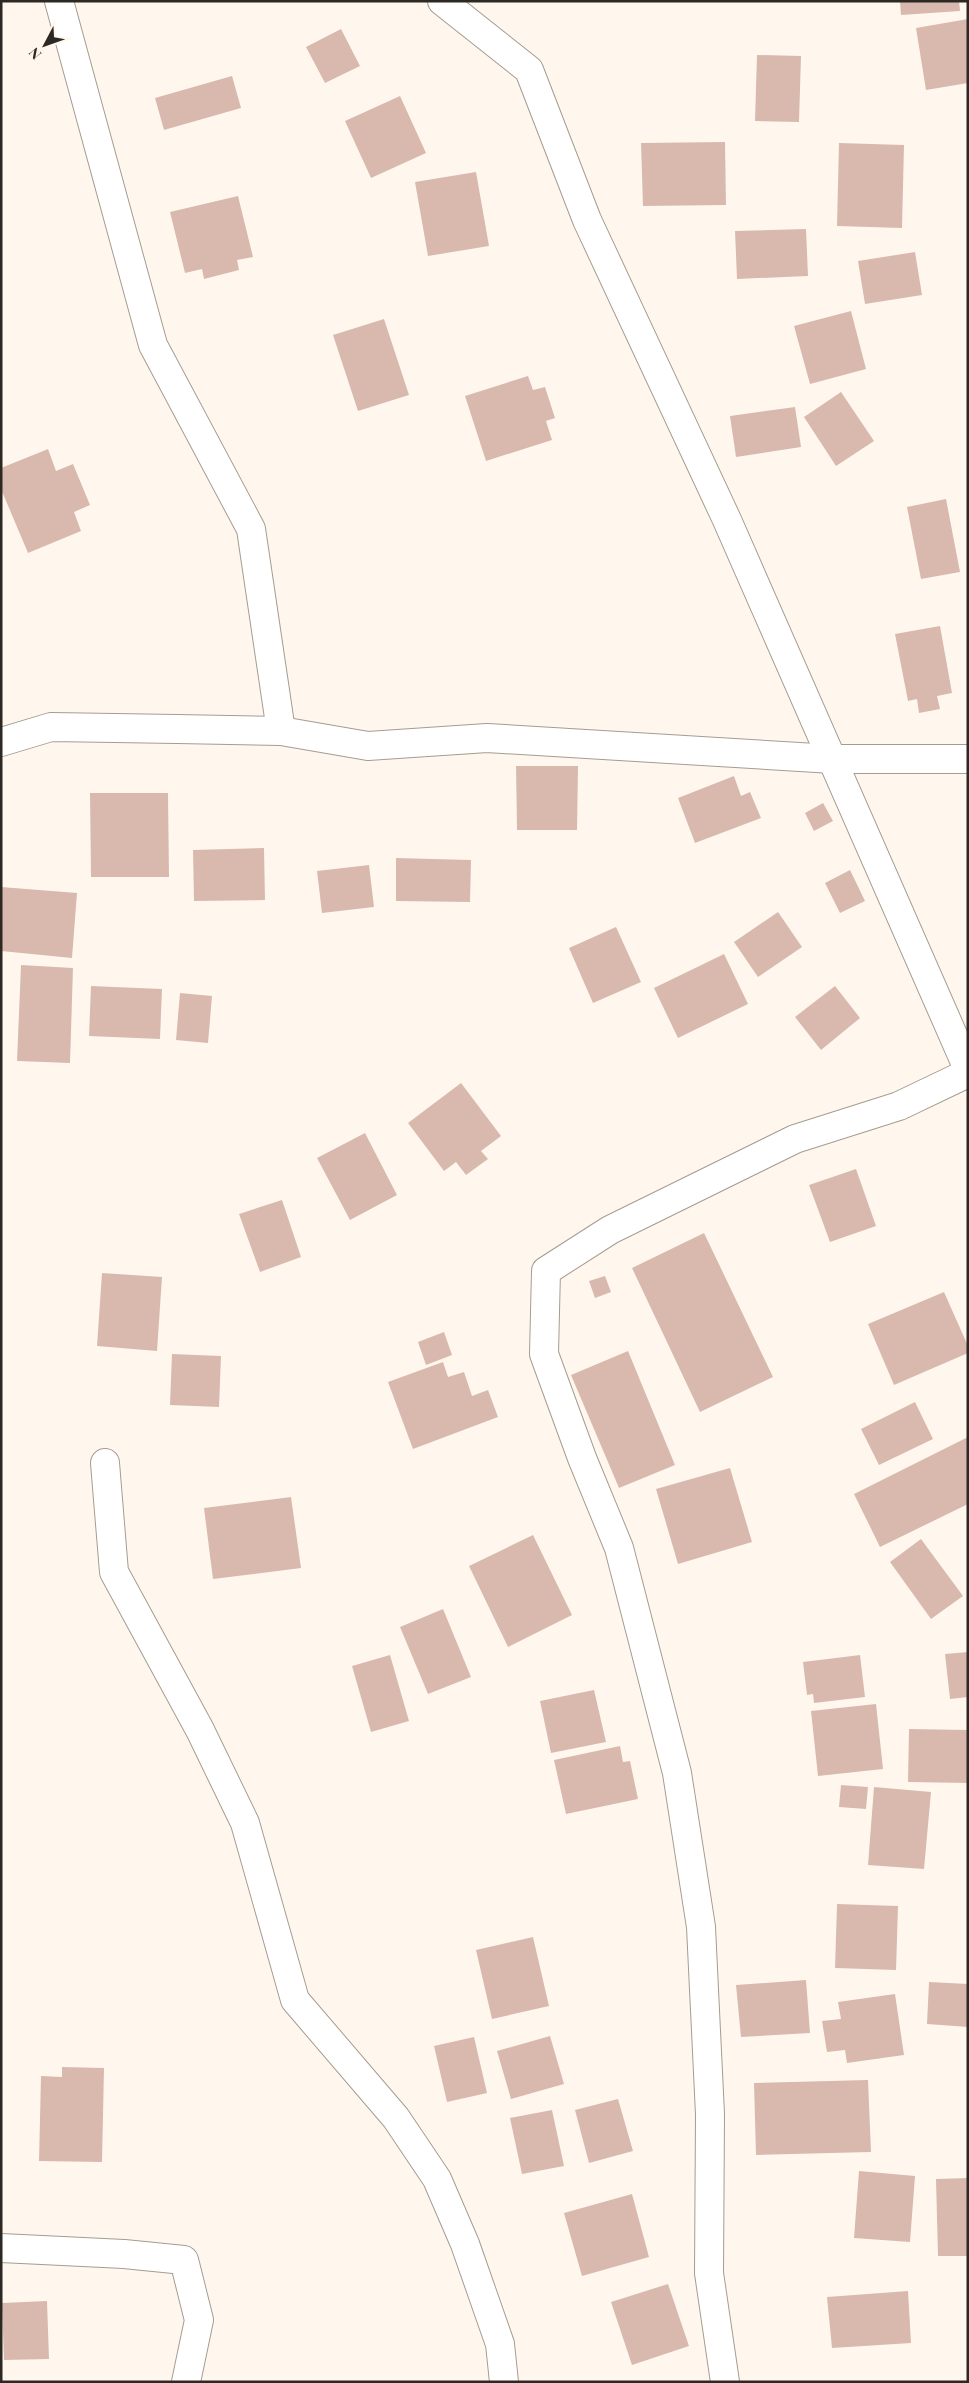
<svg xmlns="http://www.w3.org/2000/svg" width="969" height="2383" font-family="'Playfair Display',serif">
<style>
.building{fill:#d9b9ae}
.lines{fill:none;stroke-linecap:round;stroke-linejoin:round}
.minor-casing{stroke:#a59c91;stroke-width:30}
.minor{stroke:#fff;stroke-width:28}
</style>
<rect width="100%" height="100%" fill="#fff7ed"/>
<g class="building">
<polygon points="900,1 959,1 960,11 901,15"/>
<polygon points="968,19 968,83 926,90 916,28"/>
<polygon points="341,29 360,66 325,83 306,47"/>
<polygon points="757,55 801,56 799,122 755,121"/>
<polygon points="232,76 241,108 164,130 155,98"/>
<polygon points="400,96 426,153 371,178 345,121"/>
<polygon points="725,142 726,205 643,206 641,143"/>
<polygon points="839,143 904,145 902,228 837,226"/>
<polygon points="476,172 489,246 428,256 415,182"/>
<polygon points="238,196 253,257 237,260 239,270 204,279 202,269 185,273 170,212"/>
<polygon points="806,229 808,276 737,279 735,231"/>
<polygon points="915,252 922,295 865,304 858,261"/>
<polygon points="851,311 866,369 810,384 794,326"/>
<polygon points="384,319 409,395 358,411 333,335"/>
<polygon points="528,376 533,390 545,387 555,418 546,421 552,440 486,461 465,396"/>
<polygon points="841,392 874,441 836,466 804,417"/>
<polygon points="795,407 801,447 736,457 730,416"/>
<polygon points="48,449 56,471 73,464 90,505 74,512 81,531 28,553 1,489 1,468"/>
<polygon points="946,499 960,572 921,579 907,507"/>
<polygon points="940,626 952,693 937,696 940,709 919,713 917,699 908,701 895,634"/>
<polygon points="516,766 578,766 577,830 517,830"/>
<polygon points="734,776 741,796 750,792 761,818 695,843 678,798"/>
<polygon points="90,793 168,793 169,877 91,877"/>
<polygon points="823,803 833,821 814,831 805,813"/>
<polygon points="264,848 265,900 194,901 193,850"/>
<polygon points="396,858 471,860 470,902 396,901"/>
<polygon points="369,865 374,907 322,913 317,871"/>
<polygon points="850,870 865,901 840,913 825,883"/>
<polygon points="1,887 77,893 72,958 1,951"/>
<polygon points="778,912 802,947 758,977 734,942"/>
<polygon points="616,927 641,982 593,1003 569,948"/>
<polygon points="724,954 748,1004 678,1038 654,988"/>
<polygon points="21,965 73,968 70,1063 17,1061"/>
<polygon points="91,986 162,989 160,1039 89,1036"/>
<polygon points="835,986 860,1018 821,1050 795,1017"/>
<polygon points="180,993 212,996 208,1043 176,1040"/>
<polygon points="461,1083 501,1136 481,1151 488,1159 466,1175 456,1162 444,1171 408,1123"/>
<polygon points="365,1133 397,1195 350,1220 317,1158"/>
<polygon points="856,1169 876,1226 830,1242 809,1185"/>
<polygon points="282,1200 301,1257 260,1272 239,1214"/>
<polygon points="704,1233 773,1377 700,1412 632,1268"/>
<polygon points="102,1273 162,1277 157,1351 97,1346"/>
<polygon points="605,1276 611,1292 595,1298 589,1281"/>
<polygon points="944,1292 968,1346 968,1353 894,1385 868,1324"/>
<polygon points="444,1332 452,1355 426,1365 418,1342"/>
<polygon points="628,1351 675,1465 619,1488 571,1375"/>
<polygon points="172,1354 221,1356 219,1407 170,1405"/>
<polygon points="443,1362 448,1377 464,1372 472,1396 488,1390 498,1417 413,1449 388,1382"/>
<polygon points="915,1402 933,1439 879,1465 861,1429"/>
<polygon points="968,1437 968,1504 880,1547 854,1494"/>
<polygon points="730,1468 752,1542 678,1564 656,1489"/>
<polygon points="291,1497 301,1568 213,1579 204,1508"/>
<polygon points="533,1535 572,1615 508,1647 469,1566"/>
<polygon points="921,1539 963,1596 931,1619 890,1562"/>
<polygon points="443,1609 471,1677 428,1694 400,1627"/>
<polygon points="968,1652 968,1697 950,1699 945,1654"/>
<polygon points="390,1655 409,1721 371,1732 352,1666"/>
<polygon points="860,1655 865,1697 814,1703 813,1694 807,1695 803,1662"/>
<polygon points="594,1690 606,1742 551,1753 540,1701"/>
<polygon points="876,1704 883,1769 818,1776 811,1711"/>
<polygon points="909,1729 968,1730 968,1783 908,1782"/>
<polygon points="620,1746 623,1762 630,1761 638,1799 566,1814 554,1760"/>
<polygon points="841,1785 868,1787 866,1809 839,1807"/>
<polygon points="874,1787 931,1792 924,1869 868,1865"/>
<polygon points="837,1904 898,1906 896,1970 835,1968"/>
<polygon points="533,1937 549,2006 492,2019 476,1950"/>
<polygon points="806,1980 810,2033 741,2037 736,1985"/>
<polygon points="929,1982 968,1984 968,2027 927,2024"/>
<polygon points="895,1994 904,2055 847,2063 845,2050 827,2052 822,2021 841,2019 838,2002"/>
<polygon points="550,2036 564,2084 511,2099 497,2051"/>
<polygon points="474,2037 487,2093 447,2102 434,2046"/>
<polygon points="62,2067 104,2068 102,2162 39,2161 41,2076 62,2077"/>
<polygon points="868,2080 871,2152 756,2155 754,2083"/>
<polygon points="618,2099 633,2151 589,2163 575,2110"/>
<polygon points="552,2110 564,2166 522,2174 510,2118"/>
<polygon points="859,2171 915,2176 910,2242 854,2238"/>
<polygon points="968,2178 968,2256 938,2256 936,2179"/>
<polygon points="632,2194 649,2257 582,2276 564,2213"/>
<polygon points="668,2284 689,2346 632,2365 611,2302"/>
<polygon points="908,2291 911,2343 832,2348 827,2297"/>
<polygon points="47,2301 49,2359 4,2360 2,2303"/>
</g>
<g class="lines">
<defs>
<g id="minor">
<polyline points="59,1 153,345 251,529 281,731"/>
<polyline points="442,1 529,70 587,220 727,520 968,1069"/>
<polyline points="1,742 51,727 177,729 281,731 368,746 487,738 833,759 968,759"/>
<polyline points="105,1463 114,1572 200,1730 245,1823 295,2000 396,2118 437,2179 465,2244 500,2344 504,2382"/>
<polyline points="1,2248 124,2254 184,2260 199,2320 186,2382"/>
<polyline points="725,2382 709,2273 710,2114 701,1927 677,1773 619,1548 582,1458 544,1354 546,1271 610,1230 795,1139 899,1106 968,1073"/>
</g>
</defs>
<use href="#minor" class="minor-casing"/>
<use href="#minor" class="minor"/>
</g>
<rect width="969" height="2383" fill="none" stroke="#2c2824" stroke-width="5"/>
<g transform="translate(45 45) rotate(229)" stroke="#fff7ed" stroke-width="4" paint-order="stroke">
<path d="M0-4L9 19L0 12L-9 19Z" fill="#2c2824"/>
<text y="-8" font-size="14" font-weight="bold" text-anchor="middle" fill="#2c2824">N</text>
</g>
</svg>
